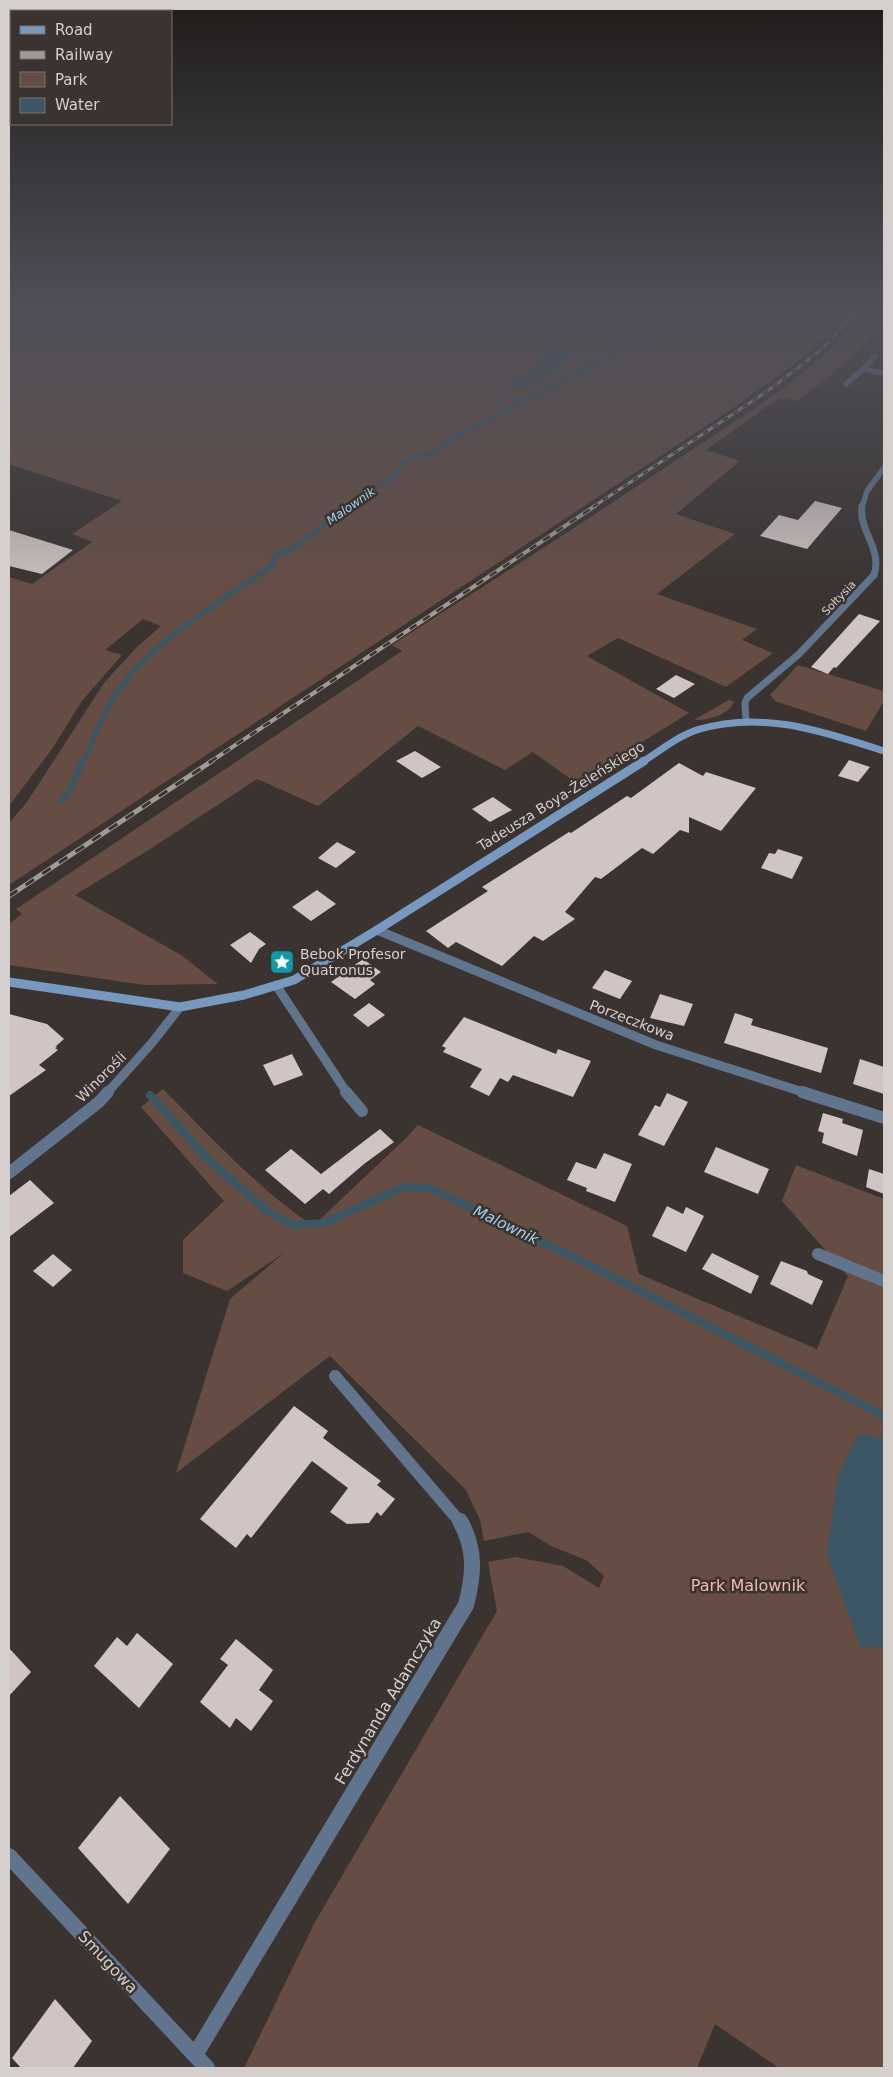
<svg xmlns="http://www.w3.org/2000/svg" width="893" height="2077" font-family="'DejaVu Sans',sans-serif">
<style>
.green{fill:#664d44}
.water{fill:#3b5664}
.lines{fill:none;stroke-linecap:round;stroke-linejoin:round}
.stream-far3{stroke:#3b5664;stroke-width:4}
.stream-far2{stroke:#3b5664;stroke-width:5}
.stream-far1{stroke:#3b5664;stroke-width:6}
.stream{stroke:#3b5664;stroke-width:8}
.building{fill:#d0c5c3}
.lane-far2{stroke:#60758d;stroke-width:5.5}
.lane-far1{stroke:#60758d;stroke-width:9}
.lane{stroke:#60758d;stroke-width:12}
.street-far4{stroke:#60758d;stroke-width:5.5}
.street-far3{stroke:#60758d;stroke-width:7}
.street-far2{stroke:#60758d;stroke-width:9}
.street-far1{stroke:#60758d;stroke-width:12}
.street{stroke:#60758d;stroke-width:16}
.secondary-far1{stroke:#7798bf;stroke-width:7}
.secondary{stroke:#7798bf;stroke-width:9}
.rail-far2-casing{stroke:#a09a97;stroke-width:3}
.rail-far1-casing{stroke:#a09a97;stroke-width:4}
.rail-casing{stroke:#a09a97;stroke-width:5}
.rail-far2{stroke:#3a3330;stroke-width:2;stroke-dasharray:6;stroke-linecap:butt}
.rail-far1{stroke:#3a3330;stroke-width:2.5;stroke-dasharray:8;stroke-linecap:butt}
.rail{stroke:#3a3330;stroke-width:3;stroke-dasharray:10;stroke-linecap:butt}
.labels{text-anchor:middle;dominant-baseline:central;stroke-width:5;stroke-linejoin:round;paint-order:stroke}
.far-street-label{font-size:11px;fill:#d5d0ce;stroke:#3a3330}
.far-water-label{font-size:12px;font-style:italic;fill:#9ed4f2;stroke:#3a3330}
.street-label{font-size:14px;fill:#d5d0ce;stroke:#3a3330}
.poi-label{font-size:14px;fill:#d5d0ce;stroke:#3a3330;text-anchor:start}
.water-label{font-size:15px;font-style:italic;fill:#9ed4f2;stroke:#3a3330}
.near-park-label{font-size:16px;fill:#f3bca7;stroke:#3a3330}
.near-street-label{font-size:16px;fill:#d5d0ce;stroke:#3a3330}
</style>
<rect width="100%" height="100%" fill="#3a3330"/>
<g class="green">
<path d="M9,309H852C818,350 776,378 733,408L9,885V823L27,802L104,683L136,648L161,626L143,619L105,650L122,655L82,701L52,749L9,806V577L32,584L92,542L72,534L122,501L9,464Z"/>
<path d="M868,309H884C884,338 820,383 798,401L779,398L706,450L740,461L676,514L735,534L657,594L757,629L742,640L773,653L726,687L618,638L587,656L689,713L576,783L533,752L505,770L418,726L318,806L257,779L147,851L75,895L181,955L218,984L144,985L9,965V924L22,914L16,909L402,651L392,645C489,583 586,521 681,457C747,413 818,372 868,309Z"/>
<polygon points="798,665 884,691 884,701 866,731 775,701 770,695"/>
<path d="M729,700L734,702C729,715 706,721 694,720Z"/>
<path d="M163,1089C211,1137 257,1188 313,1226L406,1138L418,1125L627,1226L639,1274L817,1349L848,1276L782,1201L796,1165L884,1199V2068H779L715,2024L697,2068H244L315,1922L497,1611L488,1562L515,1557L563,1566L599,1588L604,1576L586,1560L553,1547L528,1532L484,1541L480,1520L466,1490L330,1356L176,1473L230,1299L284,1253L227,1291L183,1273V1240L224,1201L141,1107Z"/>
</g>
<g class="water">
<polygon points="557,349 573,354 559,366 528,387 510,387 508,384 538,364 548,352"/>
<polygon points="859,1433 884,1438 884,1646 861,1648 827,1554 838,1476"/>
</g>
<g class="lines">
<polyline class="stream-far3" points="349,507 364,493 381,485 396,474 403,463 415,457 435,452 463,433 505,413 509,407 518,401 550,391 569,377 606,359 625,346 651,343 642,338 666,329 702,309"/>
<path class="stream-far2" d="M83,762C94,742 100,719 112,700C147,643 220,603 274,564V557L277,554L292,549L350,506"/>
<polyline class="stream-far1" points="62,801 69,792 83,761"/>
<polyline class="stream" points="150,1095 207,1158 268,1212 293,1225 324,1223 404,1187 430,1188 588,1264 884,1416"/>
</g>
<g class="building">
<polygon points="815,501 842,508 807,549 760,536 779,515 798,520"/>
<polygon points="9,530 73,550 42,574 9,566"/>
<polygon points="859,614 880,621 836,668 834,667 828,674 811,667"/>
<polygon points="676,675 695,684 674,698 656,689"/>
<polygon points="415,751 441,767 422,778 396,761"/>
<polygon points="849,760 870,767 858,782 838,776"/>
<polygon points="679,763 703,776 706,772 756,788 721,831 689,817 689,833 680,830 653,854 642,848 601,879 595,877 565,912 575,919 543,941 534,936 502,966 456,942 448,948 426,931 488,891 482,887 569,832 571,833 627,796 631,798"/>
<polygon points="493,797 512,810 490,822 472,809"/>
<polygon points="337,842 356,852 336,868 318,858"/>
<polygon points="778,849 803,857 792,879 761,868 769,853 775,854"/>
<polygon points="317,890 336,904 311,921 292,907"/>
<polygon points="250,932 266,944 259,949 251,963 230,945"/>
<polygon points="363,959 381,972 370,980 375,984 355,999 331,982"/>
<polygon points="605,970 632,981 620,999 592,988"/>
<polygon points="660,994 693,1004 684,1026 650,1018"/>
<polygon points="369,1003 385,1015 368,1027 353,1015"/>
<polygon points="735,1013 753,1019 751,1025 828,1048 821,1073 724,1043"/>
<polygon points="9,1014 47,1024 64,1039 56,1046 57,1047 55,1048 58,1050 39,1065 46,1070 9,1096"/>
<polygon points="464,1017 556,1054 558,1049 591,1061 573,1097 513,1075 508,1082 500,1078 489,1096 470,1087 482,1069 443,1052 446,1048 442,1046"/>
<polygon points="292,1054 303,1075 274,1086 263,1065"/>
<polygon points="860,1059 884,1067 884,1094 853,1084"/>
<polygon points="667,1093 688,1102 664,1146 638,1135 655,1105 660,1107"/>
<polygon points="823,1113 843,1119 842,1123 863,1130 857,1156 822,1143 824,1133 818,1131"/>
<polygon points="380,1129 394,1142 364,1164 329,1194 323,1189 305,1204 265,1170 291,1149 321,1174"/>
<polygon points="716,1147 769,1169 758,1194 704,1172"/>
<polygon points="604,1153 632,1164 615,1202 586,1191 587,1188 567,1180 576,1162 596,1169"/>
<polygon points="869,1169 884,1174 884,1194 866,1187"/>
<polygon points="30,1180 54,1203 9,1237 9,1196"/>
<polygon points="667,1206 683,1214 686,1207 704,1216 686,1252 652,1236"/>
<polygon points="712,1253 759,1276 751,1294 702,1269"/>
<polygon points="53,1254 72,1270 53,1287 33,1271"/>
<polygon points="781,1261 807,1271 808,1274 823,1281 812,1305 770,1284"/>
<polygon points="294,1406 328,1431 323,1438 381,1481 377,1485 395,1499 381,1516 377,1512 369,1523 347,1524 330,1512 348,1488 312,1461 251,1538 247,1534 236,1548 200,1519"/>
<polygon points="137,1633 173,1664 139,1708 94,1666 117,1637 127,1646"/>
<polygon points="236,1639 273,1670 259,1690 273,1701 251,1731 236,1718 230,1728 200,1702 228,1665 220,1659"/>
<polygon points="9,1648 31,1672 9,1696"/>
<polygon points="120,1796 170,1849 128,1904 78,1848"/>
<polygon points="55,1999 92,2041 73,2068 21,2068 12,2058"/>
</g>
<g class="lines">
<g class="lane-far2">
<polyline points="863,369 875,357"/>
<polyline points="846,384 863,369 884,373"/>
</g>
<polyline class="lane-far1" points="276,985 347,1093"/>
<polyline class="lane" points="346,1092 362,1111"/>
<polyline class="street-far4" points="862,507 867,491 884,468"/>
<path class="street-far3" d="M746,720L745,703L747,698L799,654L874,575C883,549 858,530 862,506"/>
<g class="street-far2">
<polyline points="377,930 656,1045 806,1093"/>
<polyline points="107,1093 151,1044 180,1007"/>
</g>
<g class="street-far1">
<polyline points="802,1092 884,1118"/>
<polyline points="9,1173 99,1102 108,1092"/>
<polyline points="818,1254 884,1281"/>
<polyline points="335,1376 460,1522"/>
</g>
<g class="street">
<polyline points="9,1856 207,2068"/>
<path d="M195,2055L466,1605C474,1574 476,1549 460,1521"/>
</g>
<path class="secondary-far1" d="M642,762C657,753 671,741 687,734C698,728 712,726 724,724C780,716 831,734 884,751"/>
<polyline class="secondary" points="9,982 180,1007 244,995 294,980 377,930 644,761"/>
<defs>
<polyline id="rail-far2" points="593,507 769,390 822,349 859,309"/>
<polyline id="rail-far1" points="210,762 595,506"/>
<polyline id="rail" points="9,896 212,761"/>
</defs>
<use href="#rail-far2" class="rail-far2-casing"/>
<use href="#rail-far1" class="rail-far1-casing"/>
<use href="#rail" class="rail-casing"/>
<use href="#rail-far2" class="rail-far2"/>
<use href="#rail-far1" class="rail-far1"/>
<use href="#rail" class="rail"/>
</g>
<linearGradient id="sky" x2="0" y2="1"><stop stop-color="#201c1a"/><stop offset="0.52" stop-color="#4f5059"/><stop offset="1" stop-color="#4f5059" stop-opacity="0"/></linearGradient>
<rect width="893" height="600" fill="url(#sky)"/>
<defs>
<symbol id="sight-square" viewBox="-11 -11 22 22"><rect x="-9" y="-9" width="18" height="18" rx="4" fill="#0f9aa8" stroke="#3a3330"/><path d="M0-6L1.8-2.2L6-1.7L2.9 1.2L3.7 5.4L0 3.3L-3.7 5.4L-2.9 1.2L-6-1.7L-1.8-2.2Z" fill="#fff"/></symbol>
</defs>
<g fill-rule="evenodd">
<use href="#sight-square" x="268" y="948" width="28" height="28"/>
</g>
<g class="labels">
<g class="far-street-label">
<text transform="translate(839 598) rotate(-46)">Sołtysia</text>
</g>
<g class="far-water-label">
<text transform="translate(351 506) rotate(-35)">Malownik</text>
</g>
<g class="street-label">
<text transform="translate(561 796) rotate(-32)">Tadeusza Boya-Żeleńskiego</text>
<text transform="translate(632 1020) rotate(21)">Porzeczkowa</text>
<text transform="translate(101 1077) rotate(-45)">Winorośli</text>
</g>
<g class="poi-label">
<text x="300" y="954">Bebok Profesor<tspan x="300" dy="16">Quatronus</tspan></text>
</g>
<g class="water-label">
<text transform="translate(506 1225) rotate(26)">Malownik</text>
</g>
<g class="near-park-label">
<text x="748" y="1585">Park Malownik</text>
</g>
<g class="near-street-label">
<text transform="translate(388 1701) rotate(-59)">Ferdynanda Adamczyka</text>
<text transform="translate(108 1962) rotate(47)">Smugowa</text>
</g>
</g>
<rect width="893" height="2077" fill="none" stroke="#d5d0ce" stroke-width="20"/>
<rect x="10" y="10" width="162" height="115" fill="#3a3330" stroke="#78726f"/>
<rect x="20" y="26" width="25" height="8" fill="#7798bf" stroke="#78726f"/>
<text x="55" y="35" font-size="15" fill="#d5d0ce">Road</text>
<rect x="20" y="51" width="25" height="8" fill="#a09a97" stroke="#78726f"/>
<text x="55" y="60" font-size="15" fill="#d5d0ce">Railway</text>
<rect x="20" y="72" width="25" height="15" fill="#664d44" stroke="#78726f"/>
<text x="55" y="85" font-size="15" fill="#d5d0ce">Park</text>
<rect x="20" y="98" width="25" height="15" fill="#3b5664" stroke="#78726f"/>
<text x="55" y="110" font-size="15" fill="#d5d0ce">Water</text>
</svg>
